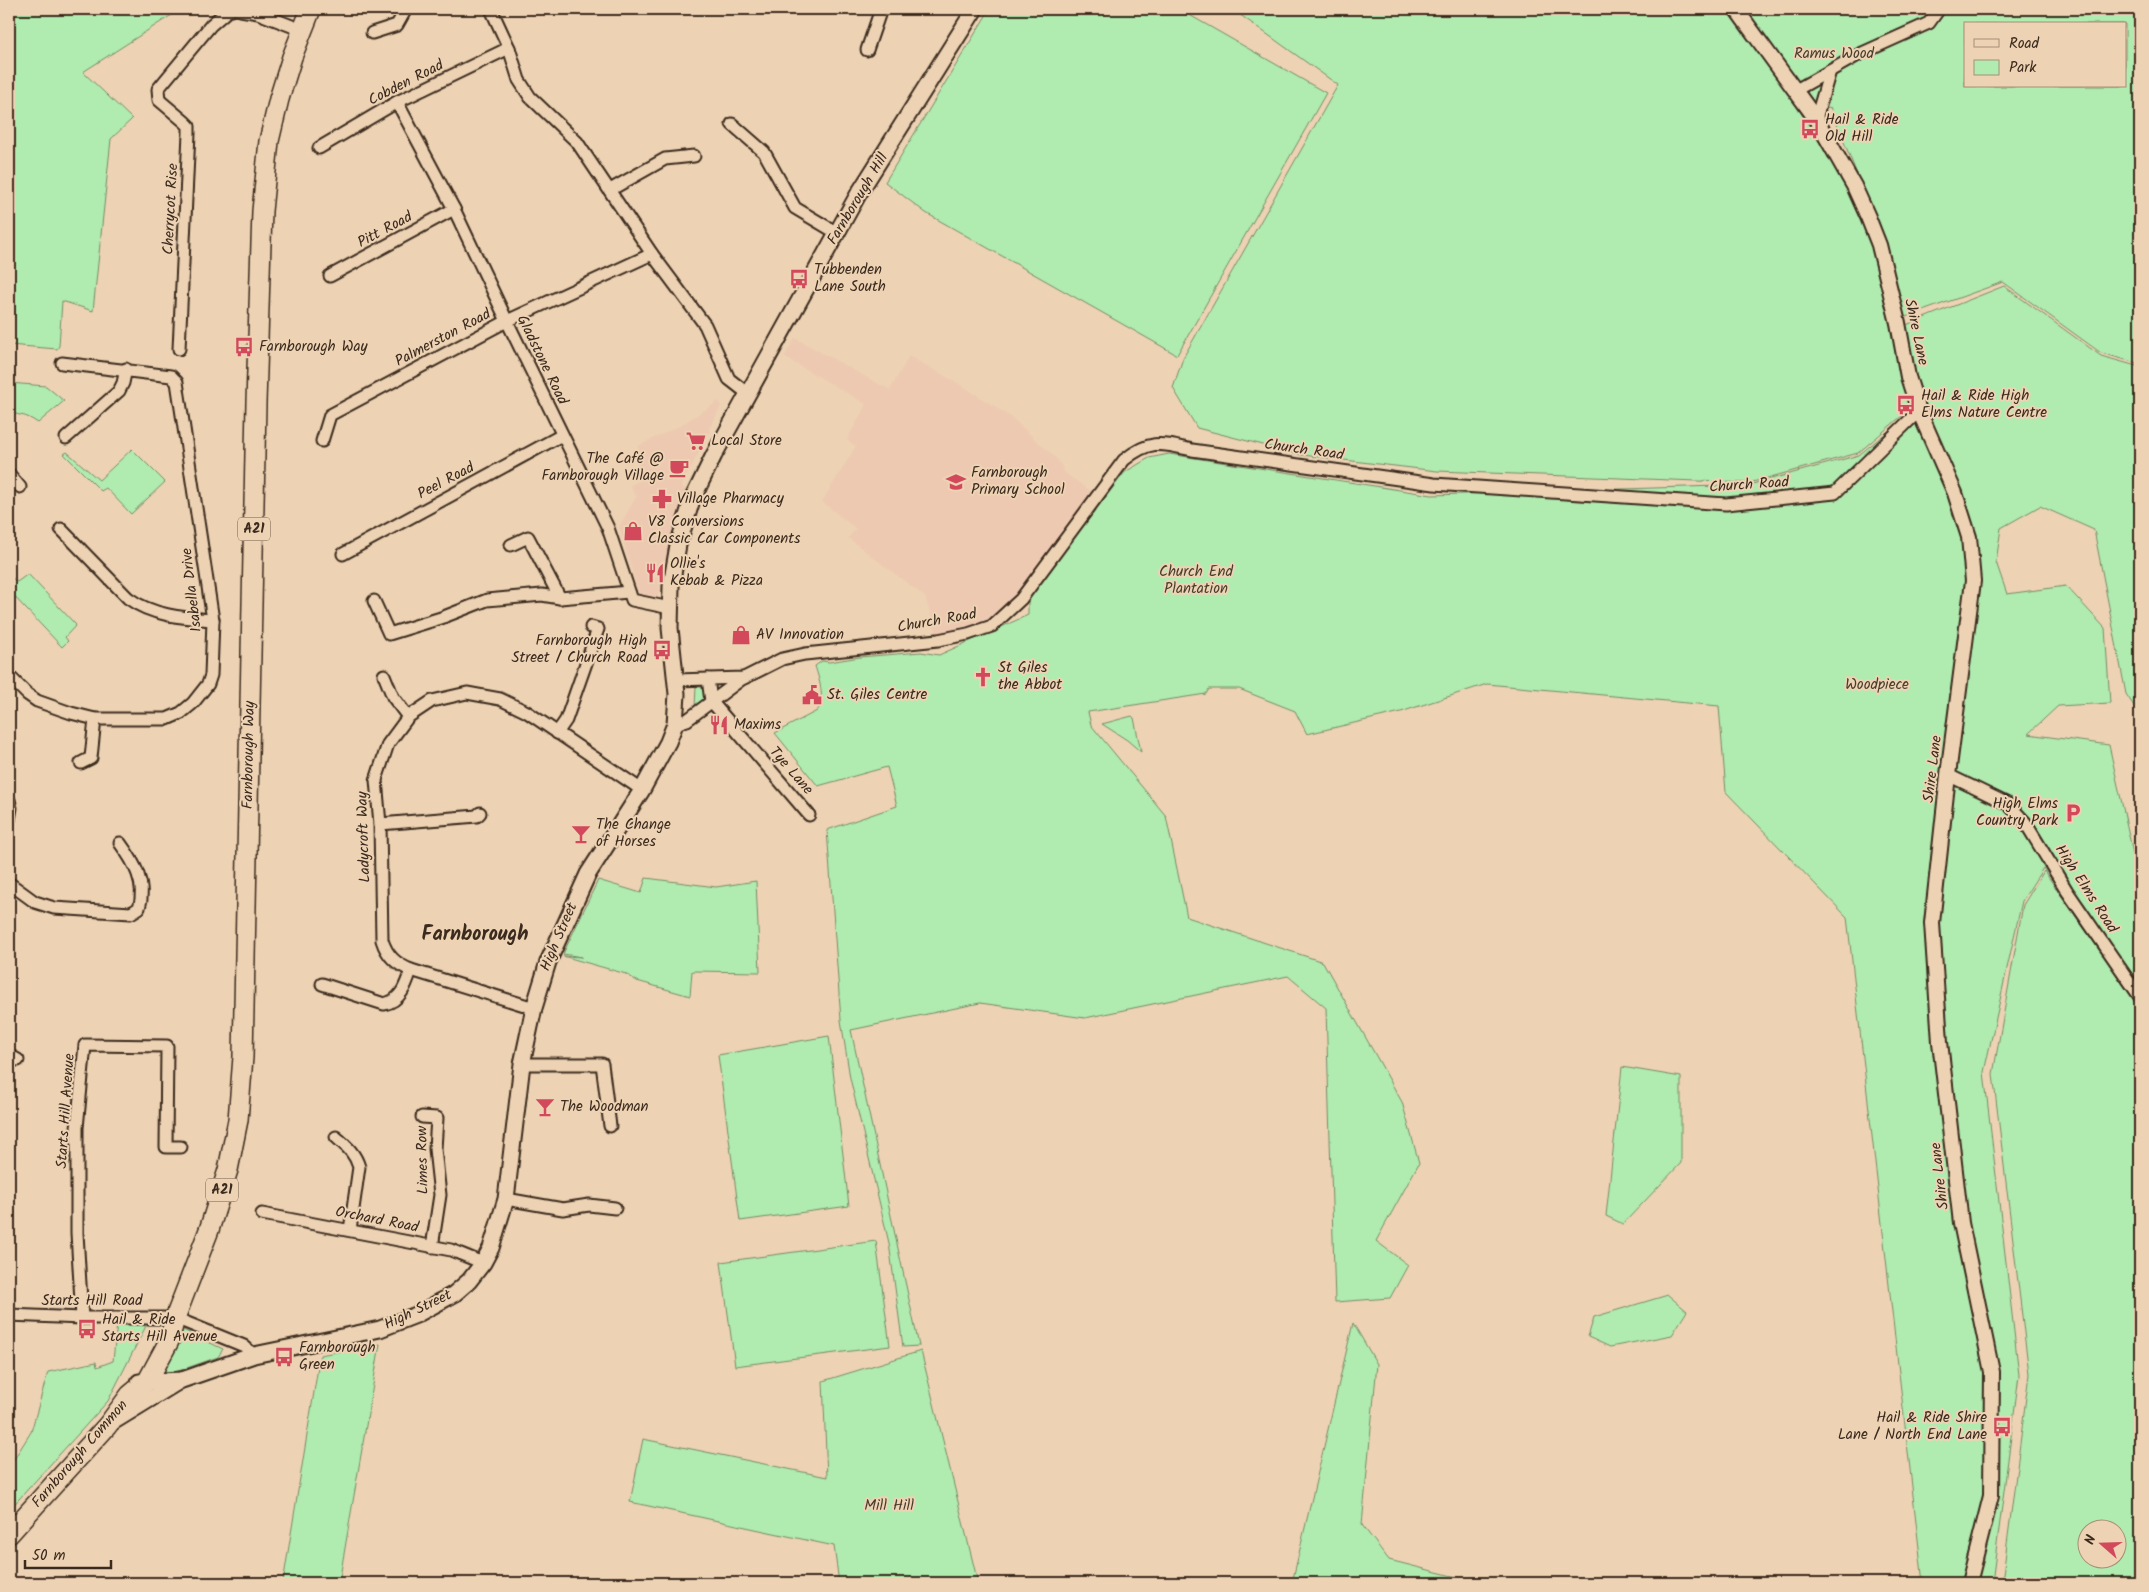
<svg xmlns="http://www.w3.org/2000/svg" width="2149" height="1592" font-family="Kalam,sans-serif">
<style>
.built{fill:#edc9b1}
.green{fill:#b0ebb0;stroke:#768a67;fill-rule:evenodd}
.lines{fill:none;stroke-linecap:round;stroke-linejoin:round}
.minor-casing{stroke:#3b2a1e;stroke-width:15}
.tertiary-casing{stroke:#3b2a1e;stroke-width:18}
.secondary-casing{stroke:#3b2a1e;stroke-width:19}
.trunk-casing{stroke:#3b2a1e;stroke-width:22}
.minor{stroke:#edd3b4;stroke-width:11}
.tertiary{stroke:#edd3b4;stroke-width:14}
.secondary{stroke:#edd3b4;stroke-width:15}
.trunk{stroke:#edd3b4;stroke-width:19}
.labels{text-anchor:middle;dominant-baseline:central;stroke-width:4;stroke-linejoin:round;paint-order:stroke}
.shield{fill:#edd3b4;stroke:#705d4b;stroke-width:1}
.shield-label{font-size:14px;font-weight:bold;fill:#3b2a1e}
.park-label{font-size:15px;fill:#473d2d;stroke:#edd3b4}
.street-label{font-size:15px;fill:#3b2a1e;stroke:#edd3b4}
.poi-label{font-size:15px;fill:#3b2a1e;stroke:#edd3b4;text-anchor:start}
.district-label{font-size:20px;font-weight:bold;fill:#3b2a1e;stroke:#edd3b4}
</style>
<rect width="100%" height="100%" fill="#edd3b4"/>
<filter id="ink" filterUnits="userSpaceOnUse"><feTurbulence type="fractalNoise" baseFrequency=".02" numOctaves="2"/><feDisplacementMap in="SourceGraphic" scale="10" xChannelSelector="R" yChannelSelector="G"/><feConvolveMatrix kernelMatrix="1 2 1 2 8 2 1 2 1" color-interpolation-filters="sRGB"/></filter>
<g filter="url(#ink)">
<g class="built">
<polygon points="795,338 890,390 909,356 958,383 1011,417 1058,460 1065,473 1095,494 1013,601 996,615 981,624 937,634 925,597 848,538 856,529 822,502 856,446 847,440 866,404 784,357"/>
<polygon points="719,401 721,406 709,429 710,431 681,487 686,489 679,509 658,596 639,595 619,527 637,495 634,494 630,485 643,479 634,455 639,453 638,446 679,426"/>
</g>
<g class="green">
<polygon points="9,9 181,9 83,72 132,119 111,139 93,311 62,301 59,346 57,349 9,345"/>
<polygon points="990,9 1179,9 1326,93 1177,355 926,213 885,182"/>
<polygon points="1232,9 1728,9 1793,100 1847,186 1868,231 1910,409 1858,453 1749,483 1437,471 1302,455 1197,428 1173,388 1183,358 1338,85"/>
<path d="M1743,9H2140V364L2101,353L2003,282L1903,318L1885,244L1830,107L1819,113L1784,61ZM1965,24H2125V86H1965Z"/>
<path d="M2004,286L2101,356L2140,367V715L2126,694L2094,530L2040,506L2001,528L1996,562L2007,594L2066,586L2105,628L2110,703L2058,706L2028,734L2109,745L2140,885V994L2043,868L2022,901L1984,1072L2019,1375L1992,1583H1923L1847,917L1726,792L1719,706L1487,684L1401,712L1307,734L1295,711L1239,689H1209L1206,694L1088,712L1091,725L1166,816L1187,917L1323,962L1402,1102L1419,1163L1376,1241L1408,1265L1390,1298L1335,1302L1326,1008L1288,976L1085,1018L980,1003L851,1030L919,1346L903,1347L889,1243L850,1078L841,1020L827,830L897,806L887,767L818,786L775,733L817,711C826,699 819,679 815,666L822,661L829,662L860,657L921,652L939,655L1028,615V597L1125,472L1149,458L1169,454L1432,495L1749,485L1859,455L1914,410V376L1906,325Z"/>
<path d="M9,383L46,386L64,401L38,423C23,413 23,417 9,412Z"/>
<polygon points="132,449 165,482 131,514 106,488 101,491 64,454 67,452 99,480"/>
<polygon points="28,574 76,625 65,637 68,641 62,647 9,591 9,575 17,582"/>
<polygon points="696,687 704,687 705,697 695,707"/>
<polygon points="1132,716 1134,718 1141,752 1127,740 1102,724"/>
<path d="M2044,871L2140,1008V1583H2002L2029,1374L1993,1074L2023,905ZM2086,1530H2116V1560H2086Z"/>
<polygon points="646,878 716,887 756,881 760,972 692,971 690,996 637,981 626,974 563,956 582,957 563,954 598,880 641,893"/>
<polygon points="829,1036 849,1206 740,1221 718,1055"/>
<polygon points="1622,1067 1681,1077 1681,1163 1623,1224 1606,1216"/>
<polygon points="876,1241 890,1346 735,1366 721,1262"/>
<polygon points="1668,1295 1687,1311 1672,1335 1610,1347 1588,1337 1594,1317"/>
<polygon points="117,1323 146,1326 108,1401 9,1510 9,1467 31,1432 48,1372 96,1362 97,1367 113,1361"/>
<polygon points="1353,1323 1377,1364 1362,1525 1389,1560 1480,1583 1292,1583"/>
<polygon points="183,1330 223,1349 218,1357 164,1376 160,1371"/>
<polygon points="380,1344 339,1583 283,1583 320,1355"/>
<polygon points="921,1351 978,1583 839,1583 834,1546 630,1502 643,1439 827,1477 823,1381"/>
</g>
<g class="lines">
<defs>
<g id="minor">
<polyline points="491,9 509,48 519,80 530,97 577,142 652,254 705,325 729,379 747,393"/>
<polyline points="372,33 397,25 406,9"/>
<polyline points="867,50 881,9"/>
<polyline points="1796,90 1860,54 1929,23 1939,9"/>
<polyline points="397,102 454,209 507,321 608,528 632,600 670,608"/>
<polyline points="1816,119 1830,71"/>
<polyline points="732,124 764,152 795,208 837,233"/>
<polyline points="319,148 397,102 509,48"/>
<polyline points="610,190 665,159 694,156"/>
<polyline points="330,276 454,209"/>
<polyline points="179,349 189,133 189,126 185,122 159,100 158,89 211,25 227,11 235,9 258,13 302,30"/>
<polyline points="66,438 119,391 123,383 126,369"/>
<polyline points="322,441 330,415 507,321 652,254"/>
<polyline points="9,474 20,487"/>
<path d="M61,529L128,598C152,616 184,618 213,620"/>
<polyline points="511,545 528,537 560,598"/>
<polyline points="343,554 562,435"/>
<polyline points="374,601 389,634 441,618 487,600 542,595 560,598 629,592"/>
<polyline points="384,675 393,697 408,717"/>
<polyline points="9,676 27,694 37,701 71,713 95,719 167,719 181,713 193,703 208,684 211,675 213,620 177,382 171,376 62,363"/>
<polyline points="708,679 711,701 809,815"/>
<path d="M676,680L744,678L782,659L805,654L938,640L968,634L992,626L1021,599L1124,460C1150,439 1161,443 1192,450L1434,484L1726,504L1835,493L1919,411"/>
<polyline points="675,724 687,720 743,678"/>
<polyline points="557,733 566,720 598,629 591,627"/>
<polyline points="81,763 91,758 95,719"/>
<polyline points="1948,775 2008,804 2025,822 2067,891 2140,997"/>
<polyline points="9,800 11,808 9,820"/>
<polyline points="380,824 477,816 480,813"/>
<path d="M9,883L35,902L54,908L131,913L139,908C147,884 134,862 120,843"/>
<path d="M322,984L384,1004C401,1001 406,985 411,970"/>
<path d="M534,1008L411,970C396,964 387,956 382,940L380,824L376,780L388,744L408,717L432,701L467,693L500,699L527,712L642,790"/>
<polyline points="9,1055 18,1060"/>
<polyline points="522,1064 602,1064 610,1126"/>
<polyline points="422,1117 437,1118 435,1149 440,1195 432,1247"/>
<path d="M336,1137C347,1147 355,1153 359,1167L350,1230"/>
<polyline points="506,1199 563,1209 589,1205 615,1208"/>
<polyline points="262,1214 451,1250 483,1263"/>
<polyline points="9,1315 82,1318 175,1318 244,1346 254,1355"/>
<polyline points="82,1318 77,1233 77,1128 85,1045 167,1046 166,1147 181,1147"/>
</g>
<polyline id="tertiary" points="1736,9 1816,119 1854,186 1868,217 1879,245 1898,323 1908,377 1919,411 1955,493 1969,537 1973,581 1948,775 1932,923 1940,1042 1961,1223 1992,1372 1991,1496 1969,1583"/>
<g id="secondary">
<polyline points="139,1382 182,1380 254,1355 380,1329 416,1315 454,1294 469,1281 483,1263 491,1248 506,1199 522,1064 534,1008 548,962 588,874 642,790 668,742 675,724 677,694 670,628 671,586 678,545 692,500 714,455 859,193 975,9"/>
<polyline points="111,1423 181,1380"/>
</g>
<polyline id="trunk" points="9,1534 107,1426 130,1395 148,1380 169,1341 175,1318 209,1230 228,1170 238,1120 243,1057 256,403 262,211 269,141 279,99 292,57 311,9"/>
</defs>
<use href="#minor" class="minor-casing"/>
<use href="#tertiary" class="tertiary-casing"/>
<use href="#secondary" class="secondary-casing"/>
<use href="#trunk" class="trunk-casing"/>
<use href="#minor" class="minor"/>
<use href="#tertiary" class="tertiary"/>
<use href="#secondary" class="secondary"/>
<use href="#trunk" class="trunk"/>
</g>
</g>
<defs>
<symbol id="bus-bare" viewBox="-9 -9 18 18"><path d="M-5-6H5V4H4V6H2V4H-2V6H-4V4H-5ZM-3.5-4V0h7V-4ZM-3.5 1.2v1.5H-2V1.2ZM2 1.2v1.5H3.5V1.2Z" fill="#d1495b" stroke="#edd3b4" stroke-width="2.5" paint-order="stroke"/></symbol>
<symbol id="supermarket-bare" viewBox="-9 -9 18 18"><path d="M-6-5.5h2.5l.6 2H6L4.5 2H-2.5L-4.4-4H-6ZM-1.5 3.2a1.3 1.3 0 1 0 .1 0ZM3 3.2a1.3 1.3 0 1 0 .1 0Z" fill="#d1495b" stroke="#edd3b4" stroke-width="2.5" paint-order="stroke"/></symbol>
<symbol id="cafe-bare" viewBox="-9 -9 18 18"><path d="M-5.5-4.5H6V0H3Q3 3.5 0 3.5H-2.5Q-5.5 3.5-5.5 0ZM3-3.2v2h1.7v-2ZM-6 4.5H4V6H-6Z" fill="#d1495b" stroke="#edd3b4" stroke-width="2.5" paint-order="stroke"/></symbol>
<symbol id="school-bare" viewBox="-9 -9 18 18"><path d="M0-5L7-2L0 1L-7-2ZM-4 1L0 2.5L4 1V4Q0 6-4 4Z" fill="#d1495b" stroke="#edd3b4" stroke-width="2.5" paint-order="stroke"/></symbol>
<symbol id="pharmacy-bare" viewBox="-9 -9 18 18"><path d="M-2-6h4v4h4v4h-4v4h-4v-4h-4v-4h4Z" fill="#d1495b" stroke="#edd3b4" stroke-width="2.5" paint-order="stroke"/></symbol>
<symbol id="shop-bare" viewBox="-9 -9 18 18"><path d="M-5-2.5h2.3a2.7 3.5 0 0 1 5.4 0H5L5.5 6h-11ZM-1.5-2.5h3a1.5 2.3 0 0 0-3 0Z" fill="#d1495b" stroke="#edd3b4" stroke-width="2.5" paint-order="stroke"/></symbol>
<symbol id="restaurant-bare" viewBox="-9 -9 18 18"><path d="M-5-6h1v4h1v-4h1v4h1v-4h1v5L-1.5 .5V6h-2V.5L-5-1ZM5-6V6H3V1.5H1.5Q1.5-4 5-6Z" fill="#d1495b" stroke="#edd3b4" stroke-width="2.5" paint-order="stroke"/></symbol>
<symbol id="church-bare" viewBox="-9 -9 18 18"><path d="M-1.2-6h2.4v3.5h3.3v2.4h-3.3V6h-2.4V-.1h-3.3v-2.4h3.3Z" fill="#d1495b" stroke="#edd3b4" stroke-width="2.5" paint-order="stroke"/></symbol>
<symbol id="civic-bare" viewBox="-9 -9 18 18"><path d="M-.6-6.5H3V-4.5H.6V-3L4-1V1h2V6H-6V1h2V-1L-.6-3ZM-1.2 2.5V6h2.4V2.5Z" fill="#d1495b" stroke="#edd3b4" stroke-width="2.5" paint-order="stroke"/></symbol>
<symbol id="parking-bare" viewBox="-9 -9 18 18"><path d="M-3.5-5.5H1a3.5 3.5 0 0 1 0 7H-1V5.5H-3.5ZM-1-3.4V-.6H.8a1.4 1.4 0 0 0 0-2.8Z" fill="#d1495b" stroke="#edd3b4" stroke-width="2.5" paint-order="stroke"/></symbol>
<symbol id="bar-bare" viewBox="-9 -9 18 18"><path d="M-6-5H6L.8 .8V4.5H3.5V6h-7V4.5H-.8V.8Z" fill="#d1495b" stroke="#edd3b4" stroke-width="2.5" paint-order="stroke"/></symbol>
</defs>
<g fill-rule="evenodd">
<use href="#bus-bare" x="1796" y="115" width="28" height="28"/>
<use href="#bus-bare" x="785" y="265" width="28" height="28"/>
<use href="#bus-bare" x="230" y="333" width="28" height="28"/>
<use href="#bus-bare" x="1892" y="391" width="28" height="28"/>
<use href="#supermarket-bare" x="682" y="427" width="28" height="28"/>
<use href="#cafe-bare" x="665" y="454" width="28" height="28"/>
<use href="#school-bare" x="942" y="468" width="28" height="28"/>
<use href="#pharmacy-bare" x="648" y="485" width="28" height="28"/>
<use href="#shop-bare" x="619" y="517" width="28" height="28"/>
<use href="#restaurant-bare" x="641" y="559" width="28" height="28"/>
<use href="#shop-bare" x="727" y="621" width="28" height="28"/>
<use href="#bus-bare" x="648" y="636" width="28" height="28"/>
<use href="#church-bare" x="969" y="663" width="28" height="28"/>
<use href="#civic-bare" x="798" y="681" width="28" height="28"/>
<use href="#restaurant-bare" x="705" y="711" width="28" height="28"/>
<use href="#parking-bare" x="2059" y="799" width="28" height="28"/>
<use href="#bar-bare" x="567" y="820" width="28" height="28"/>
<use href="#bar-bare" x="531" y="1093" width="28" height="28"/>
<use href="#bus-bare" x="73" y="1315" width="28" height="28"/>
<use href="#bus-bare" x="270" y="1343" width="28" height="28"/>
<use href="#bus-bare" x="1988" y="1413" width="28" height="28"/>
</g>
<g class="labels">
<g class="shield">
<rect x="238" y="517.5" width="32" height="23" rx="4"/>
<rect x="206" y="1178.5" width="32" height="23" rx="4"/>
</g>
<g class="shield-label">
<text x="254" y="529">A21</text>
<text x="222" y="1190">A21</text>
</g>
<g class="park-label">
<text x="1834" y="54">Ramus Wood</text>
<text x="1196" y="572">Church End<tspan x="1196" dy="17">Plantation</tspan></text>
<text x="1877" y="685">Woodpiece</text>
<text x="889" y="1506">Mill Hill</text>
</g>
<g class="street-label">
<text transform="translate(406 83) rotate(-27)">Cobden Road</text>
<text transform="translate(858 199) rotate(-59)">Farnborough Hill</text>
<text transform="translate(171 209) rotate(-87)">Cherrycot Rise</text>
<text transform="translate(385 230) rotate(-28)">Pitt Road</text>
<text transform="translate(1916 332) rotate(78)">Shire Lane</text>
<text transform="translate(443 338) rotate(-28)">Palmerston Road</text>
<text transform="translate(542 360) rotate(64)">Gladstone Road</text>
<text transform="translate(1304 450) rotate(8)">Church Road</text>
<text transform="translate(446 481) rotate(-28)">Peel Road</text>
<text transform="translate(1749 485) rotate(-4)">Church Road</text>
<text transform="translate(192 590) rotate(-97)">Isabella Drive</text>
<text transform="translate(937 621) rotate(-10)">Church Road</text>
<text transform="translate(249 755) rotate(-89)">Farnborough Way</text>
<text transform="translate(1933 769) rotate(-83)">Shire Lane</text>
<text transform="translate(791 771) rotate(49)">Tye Lane</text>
<text transform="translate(364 837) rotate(-92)">Ladycroft Way</text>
<text transform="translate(2086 889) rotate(57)">High Elms Road</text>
<text transform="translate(559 937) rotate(-67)">High Street</text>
<text transform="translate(66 1111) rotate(-86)">Starts Hill Avenue</text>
<text transform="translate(423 1160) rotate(-91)">Limes Row</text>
<text transform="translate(1940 1176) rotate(-97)">Shire Lane</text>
<text transform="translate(377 1220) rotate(11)">Orchard Road</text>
<text x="92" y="1301">Starts Hill Road</text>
<text transform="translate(418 1310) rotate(-26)">High Street</text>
<text transform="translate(80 1454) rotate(-49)">Farnborough Common</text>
</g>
<g class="poi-label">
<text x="1825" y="120">Hail &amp; Ride<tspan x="1825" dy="17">Old Hill</tspan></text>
<text x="814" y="270">Tubbenden<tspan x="814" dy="17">Lane South</tspan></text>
<text x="259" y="347">Farnborough Way</text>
<text x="1921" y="396">Hail &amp; Ride High<tspan x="1921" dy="17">Elms Nature Centre</tspan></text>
<text x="711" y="441">Local Store</text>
<text x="664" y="459" text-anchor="end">The Café @<tspan x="664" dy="17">Farnborough Village</tspan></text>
<text x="971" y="473">Farnborough<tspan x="971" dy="17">Primary School</tspan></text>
<text x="677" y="499">Village Pharmacy</text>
<text x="648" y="522">V8 Conversions<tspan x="648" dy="17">Classic Car Components</tspan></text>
<text x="670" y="564">Ollie's<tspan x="670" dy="17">Kebab &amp; Pizza</tspan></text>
<text x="756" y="635">AV Innovation</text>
<text x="647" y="641" text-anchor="end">Farnborough High<tspan x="647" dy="17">Street / Church Road</tspan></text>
<text x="998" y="668">St Giles<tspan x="998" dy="17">the Abbot</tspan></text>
<text x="827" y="695">St. Giles Centre</text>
<text x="734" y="725">Maxims</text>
<text x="2058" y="804" text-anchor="end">High Elms<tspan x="2058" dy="17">Country Park</tspan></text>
<text x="596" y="825">The Change<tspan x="596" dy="17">of Horses</tspan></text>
<text x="560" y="1107">The Woodman</text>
<text x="102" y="1320">Hail &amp; Ride<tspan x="102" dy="17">Starts Hill Avenue</tspan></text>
<text x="299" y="1348">Farnborough<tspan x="299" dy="17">Green</tspan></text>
<text x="1987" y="1418" text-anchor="end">Hail &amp; Ride Shire<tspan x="1987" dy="17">Lane / North End Lane</tspan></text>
</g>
<g class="district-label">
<text x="475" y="935">Farnborough</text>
</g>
</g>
<rect width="2149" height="1592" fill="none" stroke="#edd3b4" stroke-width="30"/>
<rect x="15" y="15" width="2119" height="1562" fill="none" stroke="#3b2a1e" stroke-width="2" filter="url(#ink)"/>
<rect x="1964" y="22" width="162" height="65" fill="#edd3b4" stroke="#a68f78"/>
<rect x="1974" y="39" width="25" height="8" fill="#edd3b4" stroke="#a68f78"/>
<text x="2009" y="48" font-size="15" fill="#3b2a1e">Road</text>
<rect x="1974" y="60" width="25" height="15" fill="#b0ebb0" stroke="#a68f78"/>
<text x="2009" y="72" font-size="15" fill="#3b2a1e">Park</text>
<g transform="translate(2102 1544) rotate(290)"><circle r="24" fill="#edd3b4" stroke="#a68f78"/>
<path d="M0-4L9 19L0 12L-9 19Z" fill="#d1495b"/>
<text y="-8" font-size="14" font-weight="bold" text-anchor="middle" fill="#3b2a1e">N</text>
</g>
<path d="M25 1560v8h86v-8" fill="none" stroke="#3b2a1e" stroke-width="2.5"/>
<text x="32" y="1560" font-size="15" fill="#3b2a1e" stroke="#edd3b4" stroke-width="4" paint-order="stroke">50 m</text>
</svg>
